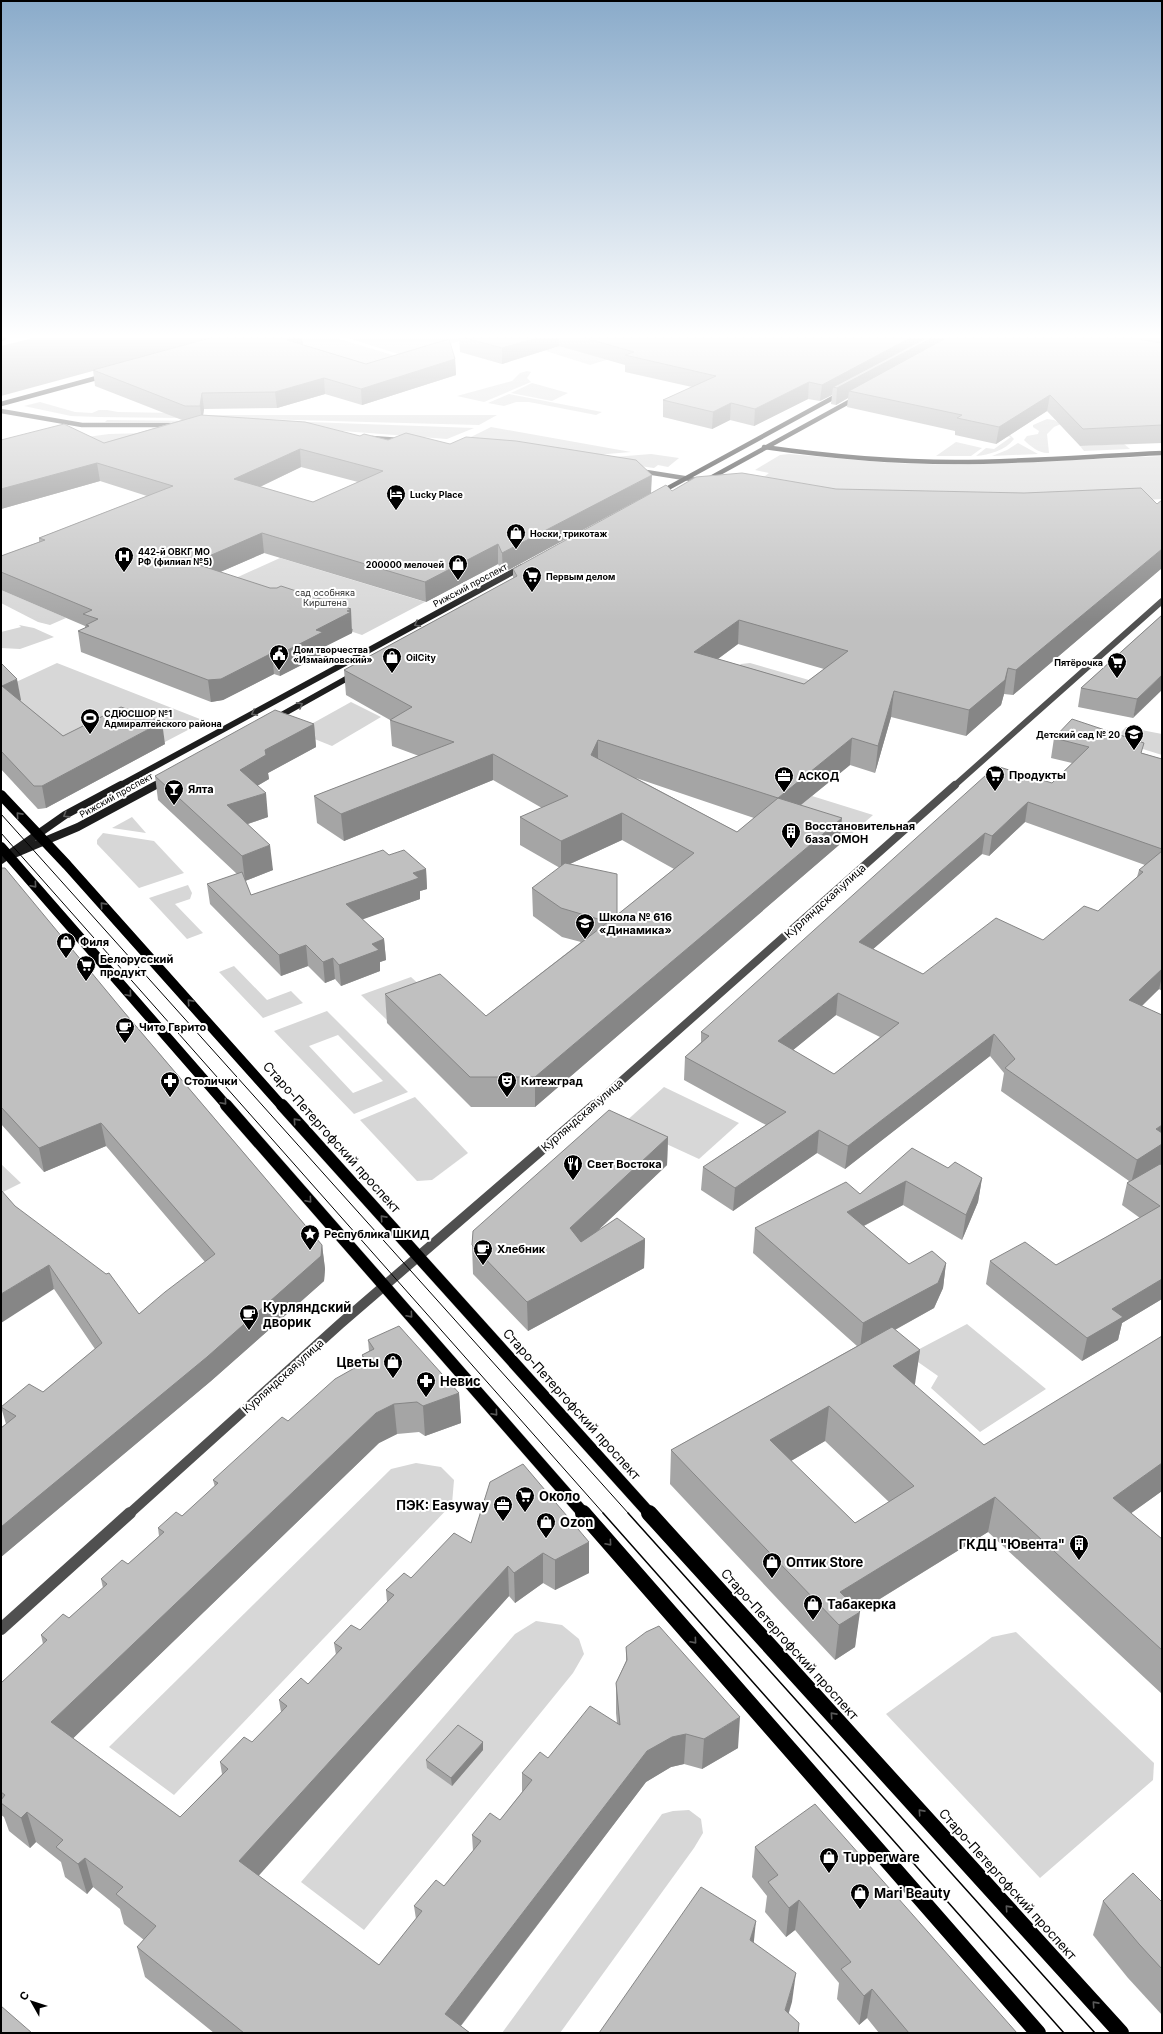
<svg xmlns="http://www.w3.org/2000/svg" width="1163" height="2034" font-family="Inter,sans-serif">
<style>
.green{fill:#d7d7d7;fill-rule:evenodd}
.water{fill:#9e9e9e}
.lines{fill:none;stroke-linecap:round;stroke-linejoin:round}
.primary-far2-casing{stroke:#dbdbdb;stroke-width:10}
.primary-far1-casing{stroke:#dbdbdb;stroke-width:13}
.primary-casing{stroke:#dbdbdb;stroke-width:16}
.street-far4{stroke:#505050;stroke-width:4.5}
.street-far3{stroke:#505050;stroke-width:6}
.street-far2{stroke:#505050;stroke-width:8}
.street-far1{stroke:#505050;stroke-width:10}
.street{stroke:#505050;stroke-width:12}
.secondary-far2{stroke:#1d1d1d;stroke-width:4.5}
.secondary-far1{stroke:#1d1d1d;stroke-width:6}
.secondary{stroke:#1d1d1d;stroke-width:8}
.primary-far2{stroke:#000;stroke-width:10}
.primary-far1{stroke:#000;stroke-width:12}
.primary{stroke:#000;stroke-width:16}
.tram-far1{stroke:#000;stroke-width:1}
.tram{stroke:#000;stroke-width:1.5}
.wall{fill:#a5a5a5;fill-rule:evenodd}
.shaded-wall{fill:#868686}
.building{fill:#c0c0c0;stroke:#868686;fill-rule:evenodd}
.oneway{stroke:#616161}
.oneway2{stroke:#595959}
.labels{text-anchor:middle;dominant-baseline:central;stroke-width:4;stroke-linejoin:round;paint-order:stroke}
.far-poi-label{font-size:9px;font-weight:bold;fill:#000;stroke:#fff;text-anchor:start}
.far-street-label{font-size:9px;fill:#000;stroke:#fff}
.far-park-label{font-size:9px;fill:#2e2e2e;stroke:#fff}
.poi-label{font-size:11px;font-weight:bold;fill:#000;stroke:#fff;text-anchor:start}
.street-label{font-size:11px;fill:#000;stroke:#fff}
.near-street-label{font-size:13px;fill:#000;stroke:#fff}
.near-poi-label{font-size:13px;font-weight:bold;fill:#000;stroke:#fff;text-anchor:start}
</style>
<rect width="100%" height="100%" fill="#fff"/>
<g class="green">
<polygon points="275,338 336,338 396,356 350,371"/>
<polygon points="347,338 470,338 408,357"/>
<polygon points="553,344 622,355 590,365 540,349"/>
<polygon points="527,371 531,372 527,378 531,382 484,402 457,396 512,381 520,373"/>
<polygon points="532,383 568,393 552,401 511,393"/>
<polygon points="509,394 602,412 596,415 529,402 516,402 504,406 488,403"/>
<polygon points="40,402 75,412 92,413 99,410 107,410 118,412 174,413 174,415 497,415 479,425 257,419 99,417 71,416 24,406"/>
<path d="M1047,419L1054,420L1061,424L1054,427L1047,434L1049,453C1040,454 1030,446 1024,440L1027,436L1038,434L1039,431L1033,427V425Z"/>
<polygon points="107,420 309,422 474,428 447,439 223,422 105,422"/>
<polygon points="491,427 631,452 571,457 467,439"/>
<polygon points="184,432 114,453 80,438 109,434"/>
<path d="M1002,433L1010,435L1014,439C1006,450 989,455 976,456L986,448L994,449L1011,437L1000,434Z"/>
<polygon points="956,442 982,448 971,456 936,456"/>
<polygon points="1018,443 1038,454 992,456 1007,450"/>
<polygon points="1124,444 1130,449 1084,451 1080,446"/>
<polygon points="651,454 679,458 668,467 658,465 654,468 589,459"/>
<polygon points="789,454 892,463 959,465 1162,456 1162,499 1097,503 750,487 769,473 755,470 780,455"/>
<polygon points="280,558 425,602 362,635 350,631 353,629 227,582"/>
<polygon points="1,590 64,617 66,618 50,625 38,622 1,603"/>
<polygon points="19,625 34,628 54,637 20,649 1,648 1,632 21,627"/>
<polygon points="57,663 205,721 163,743 165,744 46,808 38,809 1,769 1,689"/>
<polygon points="750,663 809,680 785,698 720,679 741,664"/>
<polygon points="351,702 381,717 332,746 297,732"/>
<polygon points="1126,727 1162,734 1162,755 1114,740"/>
<polygon points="812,796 873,815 839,845 776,825"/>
<polygon points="132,817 146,833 112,828"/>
<polygon points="103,833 154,841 184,873 139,888 97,844 97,840"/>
<polygon points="188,885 192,893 190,899 175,904 203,933 187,939 149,898"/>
<polygon points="234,966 267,1000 291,991 303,1003 263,1018 219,972"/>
<polygon points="411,977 438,1002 388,1021 361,995"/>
<path d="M327,1011L408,1092L354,1114L274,1031ZM338,1035L383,1081L353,1093L309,1046Z"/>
<polygon points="664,1087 739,1123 699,1159 623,1124"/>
<polygon points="415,1097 468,1153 432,1180 417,1181 360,1120"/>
<polygon points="1,1164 21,1183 1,1193"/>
<polygon points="967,1324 1046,1389 980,1432 931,1388 938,1376 908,1355"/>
<polygon points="416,1463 441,1467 454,1480 452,1504 174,1795 109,1747 391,1469"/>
<polygon points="536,1621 562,1625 579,1639 584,1654 573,1673 364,1930 301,1882 515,1634"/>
<polygon points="1016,1632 1154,1763 1153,1780 1040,1878 886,1714 992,1637"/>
<polygon points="689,1810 701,1819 703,1833 694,1848 560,2033 502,2033 662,1814 673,1811"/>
</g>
<polygon class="water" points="33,338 214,338 1,396 1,346"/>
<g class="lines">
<defs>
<g id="primary-far2">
<polyline points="1,795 67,865 282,1106"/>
<polyline points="1,847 227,1106"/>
</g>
<g id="primary-far1">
<polyline points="226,1105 584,1514"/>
<polyline points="282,1105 650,1514"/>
</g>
<g id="primary">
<polyline points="583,1513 1038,2033"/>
<polyline points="649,1513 1121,2033"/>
</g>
</defs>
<use href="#primary-far2" class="primary-far2-casing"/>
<use href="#primary-far1" class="primary-far1-casing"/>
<use href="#primary" class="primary-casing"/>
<g class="street-far4">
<polyline points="1,411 82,425 175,425"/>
<polyline points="372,438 400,440"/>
<polyline points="640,471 703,481"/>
</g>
<polyline class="street-far3" points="954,786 1162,601"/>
<polyline class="street-far2" points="593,1106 955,785"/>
<polyline class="street-far1" points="129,1514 340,1324 594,1105"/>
<polyline class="street" points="1,1629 130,1513"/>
<g class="secondary-far2">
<polyline points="1,339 4,338"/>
<polyline points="1,404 104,376"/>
<path d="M764,447C827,456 891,462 955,462C1024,462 1093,456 1162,453"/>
<polyline points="705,481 856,398"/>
<polyline points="659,493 840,394"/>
</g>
<g class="secondary-far1">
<polyline points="276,718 353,675"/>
<polyline points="119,786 522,567"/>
<polyline points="154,786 166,779"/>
</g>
<g class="secondary">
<polyline points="9,856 78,827 156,785"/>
<polyline points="1,860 65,815 121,785"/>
</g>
<use href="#primary-far2" class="primary-far2"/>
<use href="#primary-far1" class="primary-far1"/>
<use href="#primary" class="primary"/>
<g class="tram-far1">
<polyline points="1,814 629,1514"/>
<polyline points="1,833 604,1514"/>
</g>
<g class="tram">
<polyline points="603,1513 1064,2033"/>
<polyline points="628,1513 1095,2033"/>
</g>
</g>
<g class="wall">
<path d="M210,338H302L303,345L366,364L455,359L456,375L362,405L325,394L277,408L204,409L203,415L388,440L450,444L651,493L503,573L498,564L426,602L264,553L220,572L353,629L352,633L324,647L325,653L280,676L274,674L223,700L211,702L81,652L78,631L85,628V626L1,590V556L39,542V538L147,496L100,481L1,509V440L104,443L182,420L95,386L93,370ZM301,467L358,482L313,502L260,487Z"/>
<polygon points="459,338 1162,338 1162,443 1080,446 1047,411 996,444 955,435 955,431 847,407 848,398 836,405 831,404 832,395 820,401 808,399 754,426 730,420 712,429 663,417 663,400 692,387 625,372 625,365 559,346 502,364 460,352"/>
<path d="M836,489L1157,504L1162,500V568L1013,695L1004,694L1001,705L966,736L891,717L875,773L850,765L801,805L839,845L535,1107H471L387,1023L385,994L486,1016L581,942L562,937L533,916L532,888L560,868L520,845V817L542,808L493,780L344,841L317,823L314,796L419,756L392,746L390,720L346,695L344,670L513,578V569L672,491ZM738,644L824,669L804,684L718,659ZM636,778L680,793L754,818L737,832ZM622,840L674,869L617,915L570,864Z"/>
<polygon points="1162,615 1133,718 1078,707 1081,688"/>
<polygon points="1,663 21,700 20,701 63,736 165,744 46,808 38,809 1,769"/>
<polygon points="314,724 316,747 268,773 269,779 257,786 268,817 248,824 273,870 245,881 251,895 389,855 426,869 427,889 420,891 420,899 362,919 384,939 386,960 380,962 380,971 341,986 335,979 325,983 308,966 281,976 210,904 207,884 237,874 158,800 155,776"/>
<path d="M1054,738L1142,753L1162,759V991L1159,989L1142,1006L1161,1165H1162V1299L1122,1323L1118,1340L1082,1361L986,1284L990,1261L1056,1265L1140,1218L1122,1205L1127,1183L1129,1181L1001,1091L1004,1073L990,1056L845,1169L817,1153L733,1211L701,1190L703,1167L766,1125L684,1080L685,1057L701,1042V1032L1052,783L1072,763L1051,758ZM1025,822L1145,865L1139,870L1137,877L1098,911L1043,940L923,974L873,949L982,854L989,856ZM836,1015L880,1037L834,1074L793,1050Z"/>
<polygon points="1,868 124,1012 322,1245 325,1269 324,1281 211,1381 1,1557 1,1428 6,1424 1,1407 43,1392 95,1349 54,1289 15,1206 139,1314 205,1262 106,1146 44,1172 1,1124"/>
<polygon points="668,1137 667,1165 594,1234 645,1239 644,1268 528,1331 473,1274 472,1245"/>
<path d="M948,1168L982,1178L978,1202L962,1240L903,1205L864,1226L909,1264L946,1263L943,1288L934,1308L895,1330L920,1350L914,1385L984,1445L1162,1336V1491L1131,1513L1162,1539V1694L988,1532L859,1612L855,1647L835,1660L670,1484L671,1450L857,1346L753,1253L755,1228L860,1194ZM825,1441L889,1502L855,1523L791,1461Z"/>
<polygon points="368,1340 459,1393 461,1423 425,1436 419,1432 397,1434 379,1443 73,1738 180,1817 222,1774 220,1762 252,1742 281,1712 279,1700 308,1684 336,1655 334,1643 360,1630 387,1602 386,1590 411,1578 471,1543 589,1542 589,1573 555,1590 543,1583 515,1603 509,1596 258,1875 379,1965 416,1919 414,1906 444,1886 473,1851 472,1835 500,1820 522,1792 522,1773 548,1758 617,1723 616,1713 616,1683 626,1661 626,1647 738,1748 702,1769 684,1764 671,1767 646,1782 461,2026 470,2033 214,2033 145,1977 137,1947 144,1940 124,1924 120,1909 93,1887 87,1894 65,1877 61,1862 36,1842 30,1848 9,1831 4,1817 1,1815 1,1683 43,1644 41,1635 69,1618 103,1588 101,1579 128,1564 159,1536 158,1528 182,1516 215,1487 213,1480 288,1421 362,1364 362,1355 369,1351"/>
<polygon points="483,1750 452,1786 427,1768 426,1760"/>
<polygon points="755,1847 1017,2033 879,2033 867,2018 859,2025 837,1999 839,1983 795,1930 786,1937 765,1912 767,1896 752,1877"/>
<polygon points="1103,1901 1162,1902 1162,2015 1128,1978 1093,1935"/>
</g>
<g class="shaded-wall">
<polygon points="294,338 302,338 303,351 287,340"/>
<polygon points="536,338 559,338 559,346 502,364 502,348"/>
<polygon points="910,338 959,338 849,391 848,398 836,405 837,388 833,387 832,395 820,401 822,385"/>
<polygon points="455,359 456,375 362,405 361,389"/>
<polygon points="324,378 325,394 277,408 275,392"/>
<polygon points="809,382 808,399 754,426 755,409"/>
<polygon points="202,393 204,409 202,422 200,406"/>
<polygon points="1050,395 1047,411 996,444 999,427"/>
<polygon points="731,403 730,420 712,429 713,412"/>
<polygon points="300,449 301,467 236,498 234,479"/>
<polygon points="97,463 100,481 1,509 1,489"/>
<polygon points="652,475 651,493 503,573 502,553"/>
<polygon points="262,533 264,553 195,583 193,563"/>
<polygon points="498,544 498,564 426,602 425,582"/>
<polygon points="1162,549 1162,568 1013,695 1016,670"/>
<polygon points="351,609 352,633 324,647 325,653 280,676 278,655 316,630"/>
<polygon points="739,620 738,644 693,677 694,652"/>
<polygon points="272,653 274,674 223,700 211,702 208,680"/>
<polygon points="1008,668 1004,694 1001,705 966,736 969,710"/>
<polygon points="1162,675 1162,690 1133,718 1137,699"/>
<polygon points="17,679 21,700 6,708 2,686"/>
<polygon points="894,691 891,717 875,773 878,746"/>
<polygon points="162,722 165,744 46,808 42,786"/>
<polygon points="314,724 316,747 268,773 269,779 243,794 240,770 265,750"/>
<polygon points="852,738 850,765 776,825 778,798"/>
<polygon points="598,740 598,766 591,755"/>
<polygon points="493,754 493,780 344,841 341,814"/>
<polygon points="266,793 268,817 230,830 227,805"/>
<polygon points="1028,802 1025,822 989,856 992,836"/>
<polygon points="622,813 622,840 561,868 561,841"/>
<polygon points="842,818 839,845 535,1107 535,1077"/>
<polygon points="985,833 982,854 856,964 859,942"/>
<polygon points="270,845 273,870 245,881 242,856"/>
<polygon points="426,869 427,889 420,891 420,899 347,925 346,904 413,873"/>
<polygon points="384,939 386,960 380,962 380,971 341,986 339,965 372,944"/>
<polygon points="306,945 308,966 281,976 279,955"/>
<polygon points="333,958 335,979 325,983 323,962"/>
<polygon points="1162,969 1162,977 1159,989 1125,1022 1129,1000"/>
<polygon points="838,993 836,1015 776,1064 778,1041"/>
<polygon points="994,1034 990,1056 845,1169 848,1146"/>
<polygon points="101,1123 106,1146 44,1172 39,1148"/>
<polygon points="1162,1125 1162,1164 1131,1183 1137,1160 1156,1129"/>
<polygon points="819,1130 817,1153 733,1211 735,1188"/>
<polygon points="668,1137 667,1165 570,1257 570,1228"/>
<polygon points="982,1178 978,1202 962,1240 966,1215"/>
<polygon points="906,1181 903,1205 844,1236 847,1212"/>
<polygon points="645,1239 644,1268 528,1331 527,1302"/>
<polygon points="322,1245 325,1269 324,1281 211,1381 1,1557 1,1527"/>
<polygon points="946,1263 943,1288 934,1308 860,1349 863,1323"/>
<polygon points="49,1265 54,1289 1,1323 1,1294"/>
<polygon points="1162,1279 1162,1299 1122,1323 1118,1340 1082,1361 1087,1338 1112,1309"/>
<polygon points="920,1350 915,1384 888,1400 893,1366"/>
<polygon points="459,1393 461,1423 425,1436 423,1406"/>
<polygon points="394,1404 397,1434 379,1443 59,1752 51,1722 376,1413"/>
<polygon points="829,1406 825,1441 767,1475 770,1440"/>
<polygon points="1162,1463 1162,1491 1105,1532 1113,1498"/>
<polygon points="995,1497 988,1532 839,1624 840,1592"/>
<polygon points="589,1542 589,1573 555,1590 555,1560"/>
<polygon points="543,1553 543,1583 515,1603 514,1573"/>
<polygon points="508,1566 509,1596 245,1891 239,1861"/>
<polygon points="860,1612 855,1647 835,1660 839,1625"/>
<polygon points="740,1717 738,1748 702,1769 704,1739"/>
<polygon points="686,1734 684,1764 671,1767 646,1782 455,2033 445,2014 647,1751 672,1737"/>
<polygon points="483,1742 483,1750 452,1786 451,1778"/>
<polygon points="27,1812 36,1842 30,1848 21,1818"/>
<polygon points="85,1858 93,1887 87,1894 78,1864"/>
<polygon points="799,1900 795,1930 786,1937 789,1908"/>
<polygon points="756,1921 753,1950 750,1940"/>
<polygon points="796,1973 792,2002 783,2033 785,2010"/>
<polygon points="872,1989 867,2018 859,2025 864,1996"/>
</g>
<g class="building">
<polygon points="210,338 294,338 287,340 366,364 449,339 455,359 361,389 324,378 275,392 202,393 200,406 185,406 93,370"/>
<polygon points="465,338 536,338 502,348"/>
<polygon points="585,338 910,338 822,385 809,382 755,409 731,403 713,412 663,400 716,376 625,355 634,352"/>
<polygon points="926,338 932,338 837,388 833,387"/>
<polygon points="946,338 1132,338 1162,343 1162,425 1083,429 1050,395 999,427 957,418 962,415 849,391"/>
<path d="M201,415L305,422L360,436L364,434L388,440L406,433L450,444L466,437L516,441L636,460L652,475L502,553L498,544L425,582L262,533L193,563L270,588H277L281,586L351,609L347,611L351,612L316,630L323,632L278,655L272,653L221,679L208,680L78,631L89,626L86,625L98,619L83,614L92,610L1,572V556L45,540L39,538L173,486L97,463L1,489V440L64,424L104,443ZM300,449L383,471L313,502L234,479Z"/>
<path d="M742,473L836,489L1024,493L1141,488L1157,504L1162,500V549L1016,670L1008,668L1005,680L969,710L894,691L878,746L852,738L778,798L842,818L535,1077H470L385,994L440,974L486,1016L608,922L561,908L532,888L565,863L617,874V915L694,853L622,813L561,841L520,817L568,796L493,754L341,814L314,796L454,742L390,720L412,707L344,670L517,576L513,569L666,485L672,491L696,477ZM739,620L848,651L804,684L694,652ZM598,740L778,798L737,832L591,755Z"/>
<polygon points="1162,615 1162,675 1137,699 1081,688"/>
<polygon points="1,663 17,679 2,686 63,736 121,707 162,722 42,786 34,786 1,751"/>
<polygon points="275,710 314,724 265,750 266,755 240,770 266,793 227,805 270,845 242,856 155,776"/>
<path d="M1072,719L1144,743L1141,753L1162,759V849L1028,802L992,836L985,833L859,942L923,974L996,918L1043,940L1084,906L1098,911L1143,872L1139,870L1162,851V969L1129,1000L1162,1015V1125L1156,1129L1162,1133V1144L1137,1160L1005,1068L1015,1059L994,1034L848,1146L819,1130L735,1188L703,1167L786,1112L685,1057L709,1036L701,1032L996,766L1052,783L1089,747L1054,738ZM838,993L899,1023L834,1074L778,1041Z"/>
<polygon points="383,850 389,855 404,850 426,869 413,873 419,878 346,904 384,939 372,944 379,950 339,965 333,958 323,962 306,945 279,955 207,884 242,872 251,895"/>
<polygon points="1,868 5,868 124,1012 322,1245 321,1256 207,1357 1,1527 1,1428 16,1416 1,1407 29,1384 43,1392 102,1343 49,1265 1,1294 1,1190 15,1206 106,1274 109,1273 139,1314 165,1292 215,1254 101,1123 39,1148 1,1107"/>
<polygon points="609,1110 668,1137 570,1228 581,1242 617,1218 645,1239 527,1302 472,1245 473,1231"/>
<polygon points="912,1148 948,1168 955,1162 982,1178 966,1215 906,1181 847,1212 909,1264 932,1251 946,1263 938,1283 863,1323 755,1228 846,1182 860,1194"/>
<polygon points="1160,1164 1162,1165 1162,1279 1112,1309 1123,1317 1087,1338 990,1261 1025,1242 1056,1265 1108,1236 1160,1206 1127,1183"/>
<polygon points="399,1326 459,1393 423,1406 417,1402 394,1404 376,1413 51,1722 180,1817 228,1769 220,1762 244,1737 252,1742 287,1706 279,1700 301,1678 308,1684 342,1648 334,1643 351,1625 360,1630 394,1595 386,1590 404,1573 411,1578 454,1533 471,1543 490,1482 523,1464 589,1542 555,1560 543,1553 514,1573 508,1566 239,1861 379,1965 422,1911 414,1906 436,1880 444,1886 481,1841 472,1835 490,1813 500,1820 532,1780 522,1773 540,1752 548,1758 590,1706 620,1725 616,1683 627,1660 626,1647 646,1632 659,1626 740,1717 704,1739 686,1734 672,1737 647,1751 445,2014 470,2033 244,2033 137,1947 156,1926 116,1894 123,1887 85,1858 78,1864 56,1847 63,1840 27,1812 21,1818 1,1803 1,1800 5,1795 1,1792 1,1683 47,1640 41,1635 63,1614 69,1618 107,1584 101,1579 122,1560 128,1564 164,1532 158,1528 176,1512 182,1516 218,1483 213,1480 282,1417 288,1421 335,1379 367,1361 362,1355 374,1349 368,1340"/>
<path d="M892,1327L920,1350L893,1366L984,1445L1162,1336V1463L1113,1498L1162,1539V1650L995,1497L840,1592L860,1612L839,1625L671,1450ZM829,1406L914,1486L855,1523L770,1440Z"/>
<polygon points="458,1725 483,1742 451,1778 426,1760"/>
<polygon points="815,1804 1017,2033 909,2033 872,1989 864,1996 841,1969 851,1962 799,1900 789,1908 768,1882 778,1875 755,1847"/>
<polygon points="1133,1873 1162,1902 1162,1969 1139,1944 1103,1901"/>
<polygon points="701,1887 756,1921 750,1940 796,1973 785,2010 799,2023 798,2033 599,2033"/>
<polygon points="1,2006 32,2033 1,2033"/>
</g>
<defs><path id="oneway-chevron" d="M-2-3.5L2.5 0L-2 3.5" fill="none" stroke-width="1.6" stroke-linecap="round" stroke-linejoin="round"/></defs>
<g class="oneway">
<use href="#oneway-chevron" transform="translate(417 624) rotate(151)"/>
<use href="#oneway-chevron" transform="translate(300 705) rotate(-29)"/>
<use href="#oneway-chevron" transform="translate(254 713) rotate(152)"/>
<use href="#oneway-chevron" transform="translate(66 815) rotate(148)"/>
</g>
<g class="oneway2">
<use href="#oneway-chevron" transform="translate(19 815) rotate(-132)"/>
<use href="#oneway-chevron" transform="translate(34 885) rotate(49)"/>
<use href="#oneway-chevron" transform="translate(103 905) rotate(-132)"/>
<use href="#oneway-chevron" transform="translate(129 994) rotate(49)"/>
<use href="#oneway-chevron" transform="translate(190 1002) rotate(-132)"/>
<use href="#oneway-chevron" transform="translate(224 1102) rotate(49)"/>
<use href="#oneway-chevron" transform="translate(296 1121) rotate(-132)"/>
<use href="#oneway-chevron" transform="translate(309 1200) rotate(49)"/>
<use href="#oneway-chevron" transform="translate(383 1218) rotate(-132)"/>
<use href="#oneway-chevron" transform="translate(410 1315) rotate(49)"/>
<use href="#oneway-chevron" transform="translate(495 1413) rotate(49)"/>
<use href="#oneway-chevron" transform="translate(609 1543) rotate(49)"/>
<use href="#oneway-chevron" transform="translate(694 1641) rotate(49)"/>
<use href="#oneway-chevron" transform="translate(833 1715) rotate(-132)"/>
<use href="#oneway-chevron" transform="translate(921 1812) rotate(-132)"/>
<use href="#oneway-chevron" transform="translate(1008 1908) rotate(-132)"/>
<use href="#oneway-chevron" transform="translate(1095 2004) rotate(-132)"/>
</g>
<linearGradient id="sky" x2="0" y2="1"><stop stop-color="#8aabca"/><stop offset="0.54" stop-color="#fff"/><stop offset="1" stop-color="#fff" stop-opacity="0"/></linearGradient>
<rect width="1163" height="622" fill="url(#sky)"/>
<defs>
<symbol id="hotel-pin" viewBox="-11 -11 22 30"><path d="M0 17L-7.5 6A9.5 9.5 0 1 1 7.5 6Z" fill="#000" stroke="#fff"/><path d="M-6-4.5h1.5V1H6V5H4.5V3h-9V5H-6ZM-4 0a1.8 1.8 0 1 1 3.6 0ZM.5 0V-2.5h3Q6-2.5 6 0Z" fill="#fff"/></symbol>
<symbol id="shop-pin" viewBox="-11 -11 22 30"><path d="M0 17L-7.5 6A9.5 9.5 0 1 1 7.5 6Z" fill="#000" stroke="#fff"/><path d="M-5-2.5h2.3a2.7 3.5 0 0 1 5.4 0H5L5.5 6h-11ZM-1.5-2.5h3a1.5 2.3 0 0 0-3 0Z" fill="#fff"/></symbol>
<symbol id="hospital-pin" viewBox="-11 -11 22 30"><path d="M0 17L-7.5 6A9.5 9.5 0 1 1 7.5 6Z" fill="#000" stroke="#fff"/><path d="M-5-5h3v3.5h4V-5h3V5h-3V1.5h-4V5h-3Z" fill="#fff"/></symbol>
<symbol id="supermarket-pin" viewBox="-11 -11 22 30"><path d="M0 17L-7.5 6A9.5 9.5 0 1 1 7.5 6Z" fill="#000" stroke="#fff"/><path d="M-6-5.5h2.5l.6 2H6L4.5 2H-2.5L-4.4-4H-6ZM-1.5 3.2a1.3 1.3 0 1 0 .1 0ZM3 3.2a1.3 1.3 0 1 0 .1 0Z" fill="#fff"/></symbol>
<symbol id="civic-pin" viewBox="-11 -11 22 30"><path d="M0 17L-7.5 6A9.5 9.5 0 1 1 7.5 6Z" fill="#000" stroke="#fff"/><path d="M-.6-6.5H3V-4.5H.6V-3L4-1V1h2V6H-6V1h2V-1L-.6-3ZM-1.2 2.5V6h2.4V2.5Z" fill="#fff"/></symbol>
<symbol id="stadium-pin" viewBox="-11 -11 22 30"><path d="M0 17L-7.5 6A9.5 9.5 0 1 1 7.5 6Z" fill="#000" stroke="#fff"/><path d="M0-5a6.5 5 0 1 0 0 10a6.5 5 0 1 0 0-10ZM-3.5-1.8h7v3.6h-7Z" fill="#fff"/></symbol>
<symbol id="school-pin" viewBox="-11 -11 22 30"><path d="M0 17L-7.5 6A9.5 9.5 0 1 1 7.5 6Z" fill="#000" stroke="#fff"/><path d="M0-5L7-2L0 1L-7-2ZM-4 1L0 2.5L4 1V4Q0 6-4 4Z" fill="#fff"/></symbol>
<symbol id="office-pin" viewBox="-11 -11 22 30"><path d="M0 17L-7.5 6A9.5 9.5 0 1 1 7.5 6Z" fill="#000" stroke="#fff"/><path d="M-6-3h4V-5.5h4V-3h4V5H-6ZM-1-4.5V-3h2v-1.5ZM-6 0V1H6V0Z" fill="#fff"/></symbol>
<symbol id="bar-pin" viewBox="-11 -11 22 30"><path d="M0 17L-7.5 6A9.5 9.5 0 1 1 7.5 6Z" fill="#000" stroke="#fff"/><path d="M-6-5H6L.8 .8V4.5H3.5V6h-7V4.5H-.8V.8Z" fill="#fff"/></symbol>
<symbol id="building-pin" viewBox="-11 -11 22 30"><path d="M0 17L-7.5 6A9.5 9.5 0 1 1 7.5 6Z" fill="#000" stroke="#fff"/><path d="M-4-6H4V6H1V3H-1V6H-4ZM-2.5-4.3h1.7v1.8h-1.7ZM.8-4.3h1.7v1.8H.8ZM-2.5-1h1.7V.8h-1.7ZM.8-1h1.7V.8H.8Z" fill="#fff"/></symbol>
<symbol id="cafe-pin" viewBox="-11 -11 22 30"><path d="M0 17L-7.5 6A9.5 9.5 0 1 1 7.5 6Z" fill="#000" stroke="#fff"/><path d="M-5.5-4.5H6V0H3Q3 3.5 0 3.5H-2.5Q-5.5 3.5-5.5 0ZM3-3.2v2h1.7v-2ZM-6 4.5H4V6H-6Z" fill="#fff"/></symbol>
<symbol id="pharmacy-pin" viewBox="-11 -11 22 30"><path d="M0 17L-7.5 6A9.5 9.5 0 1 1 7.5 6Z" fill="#000" stroke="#fff"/><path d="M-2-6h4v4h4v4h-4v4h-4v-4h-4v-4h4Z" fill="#fff"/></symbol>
<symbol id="theatre-pin" viewBox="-11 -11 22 30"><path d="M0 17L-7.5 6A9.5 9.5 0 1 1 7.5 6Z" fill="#000" stroke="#fff"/><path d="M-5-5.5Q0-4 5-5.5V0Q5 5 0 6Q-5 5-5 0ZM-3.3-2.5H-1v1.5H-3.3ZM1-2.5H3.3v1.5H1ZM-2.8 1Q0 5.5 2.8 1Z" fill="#fff"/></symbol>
<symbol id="restaurant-pin" viewBox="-11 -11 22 30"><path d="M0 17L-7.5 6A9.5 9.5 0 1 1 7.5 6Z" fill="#000" stroke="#fff"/><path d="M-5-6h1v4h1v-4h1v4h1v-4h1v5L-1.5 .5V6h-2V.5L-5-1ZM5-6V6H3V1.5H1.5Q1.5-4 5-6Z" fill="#fff"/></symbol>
<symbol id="sight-pin" viewBox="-11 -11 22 30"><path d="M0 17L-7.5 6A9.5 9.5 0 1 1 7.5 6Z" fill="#000" stroke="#fff"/><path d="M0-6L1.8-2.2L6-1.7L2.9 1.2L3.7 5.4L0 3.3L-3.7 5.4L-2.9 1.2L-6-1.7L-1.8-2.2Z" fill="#fff"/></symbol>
</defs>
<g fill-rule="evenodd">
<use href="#hotel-pin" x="385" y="483" width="22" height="30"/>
<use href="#shop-pin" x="505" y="522" width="22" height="30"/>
<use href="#hospital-pin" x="113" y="545" width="22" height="30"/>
<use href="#shop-pin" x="447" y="553" width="22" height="30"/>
<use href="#supermarket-pin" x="521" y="565" width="22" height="30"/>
<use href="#civic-pin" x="268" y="643" width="22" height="30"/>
<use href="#shop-pin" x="381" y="646" width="22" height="30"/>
<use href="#supermarket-pin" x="1106" y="651" width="22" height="30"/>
<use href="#stadium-pin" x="79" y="707" width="22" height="30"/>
<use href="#school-pin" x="1123" y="723" width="22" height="30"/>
<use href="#supermarket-pin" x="984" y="764" width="22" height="30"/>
<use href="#office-pin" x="773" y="765" width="22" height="30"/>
<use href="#bar-pin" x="163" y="778" width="22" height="30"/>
<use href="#building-pin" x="780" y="821" width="22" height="30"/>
<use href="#school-pin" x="574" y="912" width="22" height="30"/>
<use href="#shop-pin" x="55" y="931" width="22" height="30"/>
<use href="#supermarket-pin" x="75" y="954" width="22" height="30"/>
<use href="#cafe-pin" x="114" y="1016" width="22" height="30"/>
<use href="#pharmacy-pin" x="159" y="1070" width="22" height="30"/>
<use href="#theatre-pin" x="496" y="1070" width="22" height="30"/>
<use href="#restaurant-pin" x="562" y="1153" width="22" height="30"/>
<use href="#sight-pin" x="299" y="1223" width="22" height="30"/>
<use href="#cafe-pin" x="472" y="1238" width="22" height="30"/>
<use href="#cafe-pin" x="238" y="1303" width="22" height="30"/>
<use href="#shop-pin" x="382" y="1351" width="22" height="30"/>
<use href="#pharmacy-pin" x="415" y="1370" width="22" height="30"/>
<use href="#supermarket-pin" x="514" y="1485" width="22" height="30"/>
<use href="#office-pin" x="492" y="1494" width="22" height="30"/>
<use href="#shop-pin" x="535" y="1511" width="22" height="30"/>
<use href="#building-pin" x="1068" y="1533" width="22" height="30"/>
<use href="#shop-pin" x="761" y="1551" width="22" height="30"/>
<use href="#shop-pin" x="802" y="1593" width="22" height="30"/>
<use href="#shop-pin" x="818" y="1846" width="22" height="30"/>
<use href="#shop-pin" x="849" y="1882" width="22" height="30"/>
</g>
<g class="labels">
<g class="far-poi-label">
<text x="410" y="494">Lucky Place</text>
<text x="530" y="533">Носки, трикотаж</text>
<text x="138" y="551">442-й ОВКГ МО<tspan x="138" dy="10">РФ (филиал №5)</tspan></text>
<text x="444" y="564" text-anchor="end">200000 мелочей</text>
<text x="546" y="576">Первым делом</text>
<text x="293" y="649">Дом творчества<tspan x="293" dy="10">«Измайловский»</tspan></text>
<text x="406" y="657">OilCity</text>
<text x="1103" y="662" text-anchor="end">Пятёрочка</text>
<text x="104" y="713">СДЮСШОР №1<tspan x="104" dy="10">Адмиралтейского района</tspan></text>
<text x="1120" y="734" text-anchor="end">Детский сад № 20</text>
</g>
<g class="far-street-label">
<text transform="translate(470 585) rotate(-28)">Рижский проспект</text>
<text transform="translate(116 795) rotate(-29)">Рижский проспект</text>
</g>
<g class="far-park-label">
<text x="325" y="592">сад особняка<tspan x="325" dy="10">Кирштена</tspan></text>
</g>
<g class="poi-label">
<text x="1009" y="775">Продукты</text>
<text x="798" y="776">АСКОД</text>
<text x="188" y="789">Ялта</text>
<text x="805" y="826">Восстановительная<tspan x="805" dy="13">база ОМОН</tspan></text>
<text x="599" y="917">Школа № 616<tspan x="599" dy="13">«Динамика»</tspan></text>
<text x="80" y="942">Филя</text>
<text x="100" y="959">Белорусский<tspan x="100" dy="13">продукт</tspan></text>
<text x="139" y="1027">Чито Гврито</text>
<text x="184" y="1081">Столички</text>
<text x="521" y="1081">Китежград</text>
<text x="587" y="1164">Свет Востока</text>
<text x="324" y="1234">Республика ШКИД</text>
<text x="497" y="1249">Хлебник</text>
</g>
<g class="street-label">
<text transform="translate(825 901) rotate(-42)">Курляндская улица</text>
<text transform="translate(582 1115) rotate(-41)">Курляндская улица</text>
<text transform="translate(283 1376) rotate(-42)">Курляндская улица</text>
</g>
<g class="near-street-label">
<text transform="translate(332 1137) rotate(48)">Старо-Петергофский проспект</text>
<text transform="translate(572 1404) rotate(48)">Старо-Петергофский проспект</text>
<text transform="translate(790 1644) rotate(48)">Старо-Петергофский проспект</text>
<text transform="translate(1008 1884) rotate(48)">Старо-Петергофский проспект</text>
</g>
<g class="near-poi-label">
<text x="263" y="1307">Курляндский<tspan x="263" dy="15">дворик</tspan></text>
<text x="379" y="1362" text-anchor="end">Цветы</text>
<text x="440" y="1381">Невис</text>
<text x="539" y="1496">Около</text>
<text x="489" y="1505" text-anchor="end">ПЭК: Easyway</text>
<text x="560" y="1522">Ozon</text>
<text x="1065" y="1544" text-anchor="end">ГКДЦ "Ювента"</text>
<text x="786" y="1562">Оптик Store</text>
<text x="827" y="1604">Табакерка</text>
<text x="843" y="1857">Tupperware</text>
<text x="874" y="1893">Mari Beauty</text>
</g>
</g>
<rect width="1163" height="2034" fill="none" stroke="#000000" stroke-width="4"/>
<g transform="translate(32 2002) rotate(309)" stroke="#ffffff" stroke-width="3" paint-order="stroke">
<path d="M0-3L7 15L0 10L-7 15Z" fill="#000000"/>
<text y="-6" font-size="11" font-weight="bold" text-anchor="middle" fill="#000000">С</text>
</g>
</svg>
